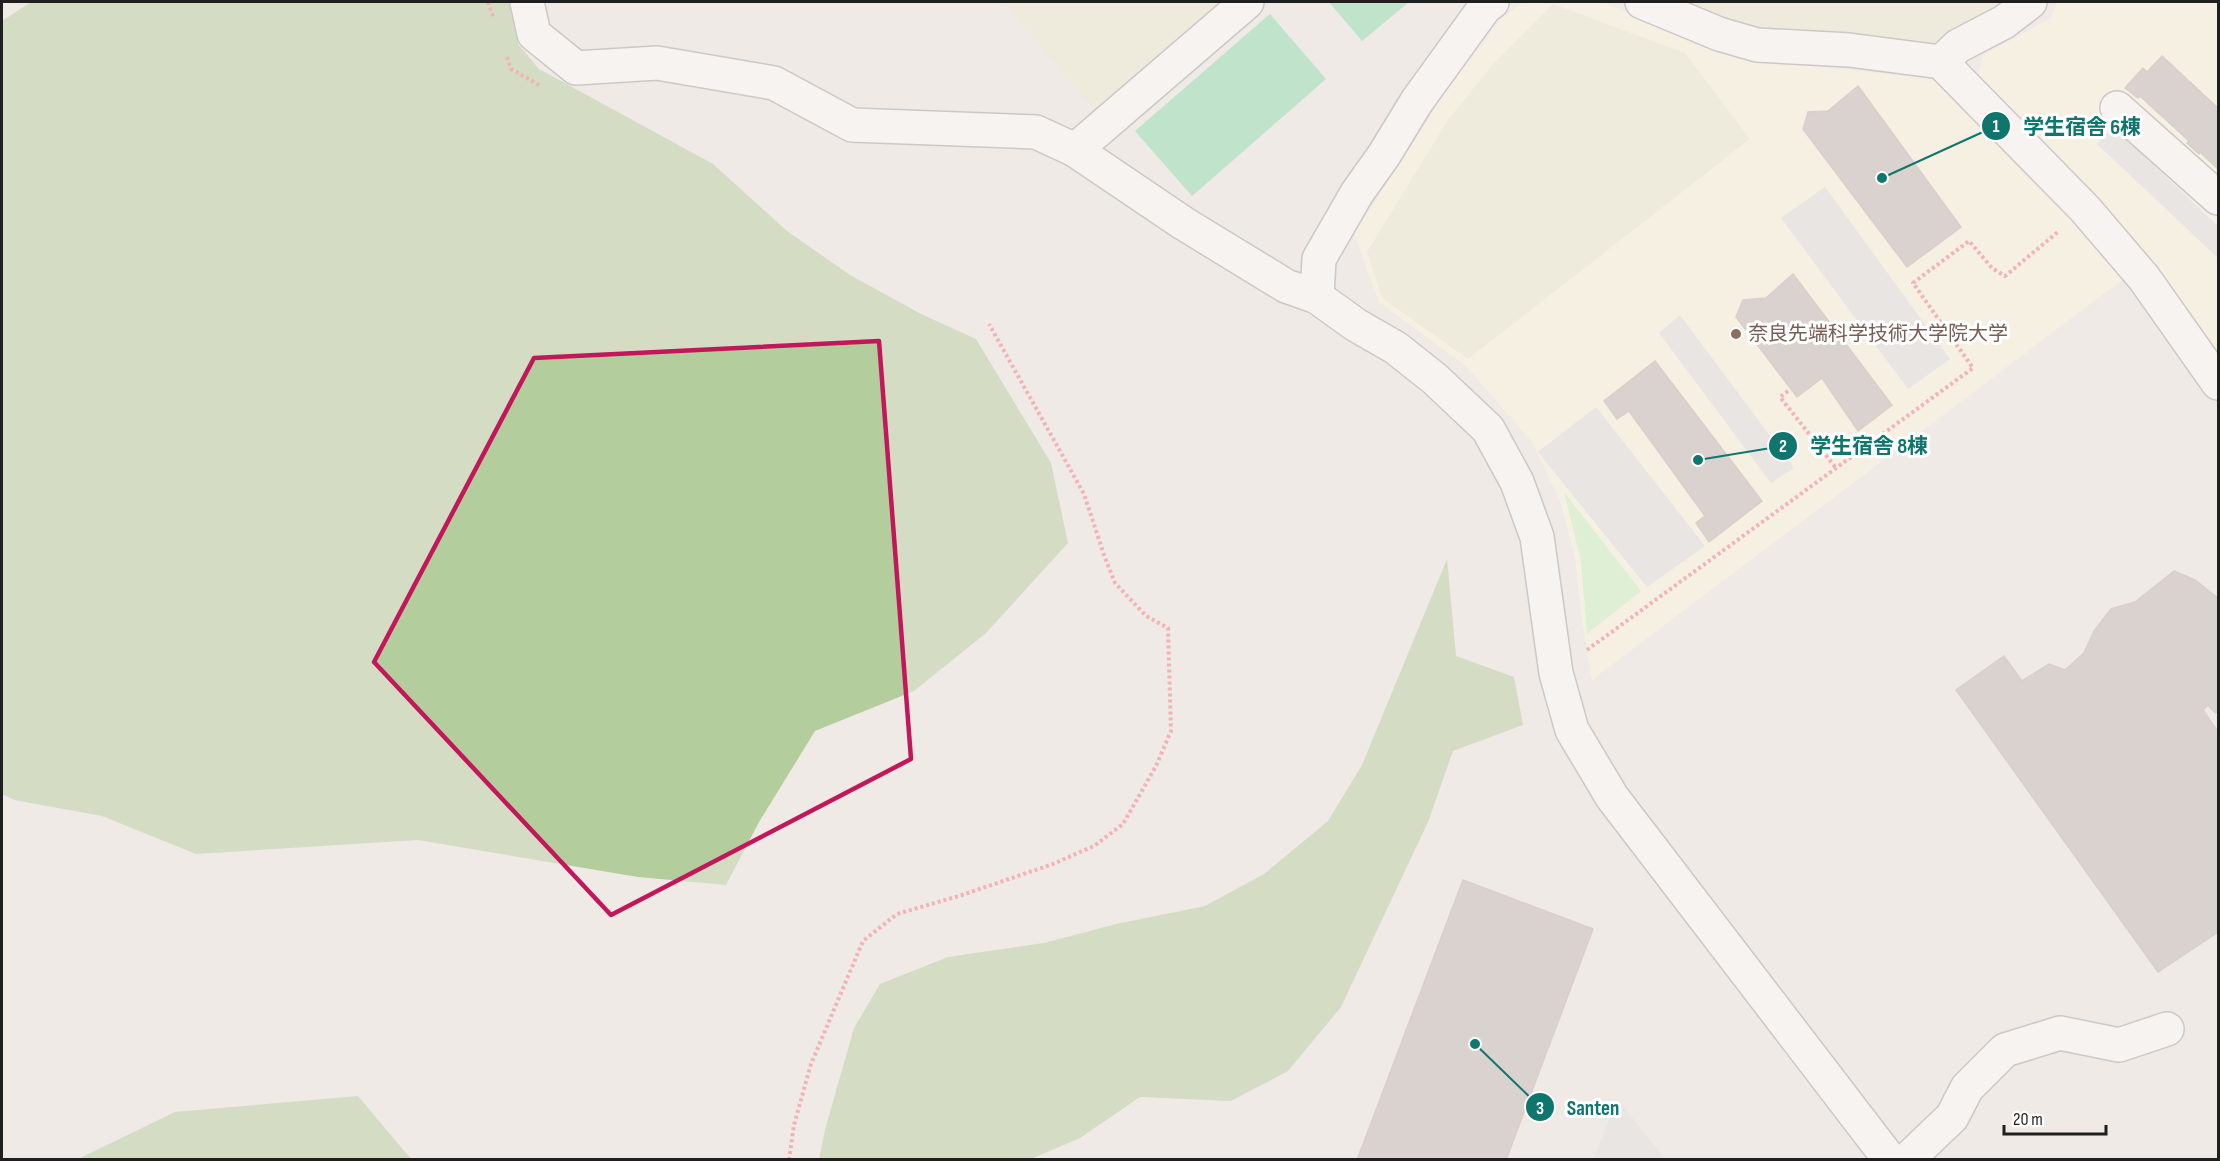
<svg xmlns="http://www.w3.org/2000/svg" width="2220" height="1161" font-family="'Sofia Sans Condensed','Noto Sans JP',sans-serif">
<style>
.education{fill:#fef9e0}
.farmland{fill:#edead1}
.forest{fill:#b3cd9c}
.park{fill:#c9f7c4}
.pitch{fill:#86dbac}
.parking{fill:#dfdfdf}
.building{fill:#c0b5b2;stroke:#c0afa8;stroke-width:1.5}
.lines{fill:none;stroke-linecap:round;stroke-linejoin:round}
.minor-casing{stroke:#a0a0a0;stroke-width:36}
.path{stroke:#f5717a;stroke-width:4;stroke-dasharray:3 3;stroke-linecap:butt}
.minor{stroke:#fff;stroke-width:33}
.marked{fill:none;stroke:#c2185b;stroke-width:4.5;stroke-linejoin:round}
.education-dot{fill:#8d6e63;stroke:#fff;stroke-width:2}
.labels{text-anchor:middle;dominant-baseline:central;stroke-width:6;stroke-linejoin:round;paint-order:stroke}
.education-label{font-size:20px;fill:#785e54;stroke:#fff;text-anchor:start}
.leader{fill:none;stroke:#0f766e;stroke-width:2}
.callout-dot{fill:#0f766e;stroke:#fff;stroke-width:2}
.mark-label{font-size:18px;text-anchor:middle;font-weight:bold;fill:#fff}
.callout-label{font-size:21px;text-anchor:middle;font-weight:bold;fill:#0f766e;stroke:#fff;stroke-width:6;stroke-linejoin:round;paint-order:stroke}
</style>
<rect width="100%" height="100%" fill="#efeae5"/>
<g class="education">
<polygon points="1523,2 1603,2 1677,35 1751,59 1944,80 2126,277 1592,680 1581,615 1575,556 1559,498 1532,442 1466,366 1379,302 1354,234 1443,96 1500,20"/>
<polygon points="2057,2 2218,2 2218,359 1977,82 1983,55 2051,18"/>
</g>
<g class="farmland">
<polygon points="1003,2 1229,2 1098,114"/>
<polygon points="1677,2 2012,2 1925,48 1762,30 1690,9"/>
<polygon points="1553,4 1685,53 1750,139 1468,359 1382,298 1367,252 1448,120 1494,63"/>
</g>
<g class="forest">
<polygon points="31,2 510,2 518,44 539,69 713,164 787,231 850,275 921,314 976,339 1051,463 1068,543 986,633 914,691 815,731 759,822 726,885 638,877 418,840 196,854 102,816 14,800 2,794 2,21"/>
<polygon points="1447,559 1456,656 1514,677 1523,725 1453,751 1428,822 1341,1007 1288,1071 1231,1101 1140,1097 1080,1138 1031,1159 819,1159 826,1126 854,1028 880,984 948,957 1044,943 1116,924 1205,906 1264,874 1328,821 1362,765"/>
<polygon points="358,1096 411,1159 78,1159 175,1112"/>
</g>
<polygon class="park" points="1564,492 1641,591 1587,634 1581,562"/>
<g class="pitch">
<polygon points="1329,2 1409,2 1362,41"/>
<polygon points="1270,14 1326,79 1192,196 1135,131"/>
</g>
<g class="parking">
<polygon points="2113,127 2218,226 2218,258 2097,144"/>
<polygon points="1825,187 1950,359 1908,389 1781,218"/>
<polygon points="1680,315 1794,468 1771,483 1659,333"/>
<polygon points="1596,407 1705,546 1647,587 1538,452"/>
<polygon points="1617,1099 1665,1159 1594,1159"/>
</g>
<g class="building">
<polygon points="2162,56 2218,108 2218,169 2200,152 2199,154 2187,143 2189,141 2140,96 2138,98 2125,88 2143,68 2147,72"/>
<polygon points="1858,86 1961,227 1907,267 1803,129 1808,112 1828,111"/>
<polygon points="1793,274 1892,405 1858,431 1822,378 1797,397 1736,317 1743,300 1766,298"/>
<polygon points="1655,361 1762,501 1709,542 1696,523 1705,516 1629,411 1617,419 1604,401"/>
<polygon points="2174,571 2195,580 2218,598 2218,711 2215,713 2208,705 2203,710 2218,732 2218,932 2158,972 1956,690 2004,656 2022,681 2049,664 2065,670 2084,653 2094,631 2111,609 2135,602"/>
<polygon points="1463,880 1593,929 1506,1160 1357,1160"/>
</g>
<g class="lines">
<defs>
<g id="minor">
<polyline points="527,2 534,34 576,68 657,63 774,83 852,125 1036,132 1075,150"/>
<polyline points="1247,2 1075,150 1183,223 1286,286 1317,297 1356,325 1396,348 1435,379 1488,429 1517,482 1537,537 1556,673 1572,730 1612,797 1890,1160"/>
<polyline points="1642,2 1719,34 1757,45 1849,50 1941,62 1958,46 2004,22 2030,2"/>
<polyline points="1941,62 2085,209 2144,278 2218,383"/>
<polyline points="2117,108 2218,198"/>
<polyline points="1317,297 1319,259 1357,193 1384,155 1417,101 1485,7 1492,2"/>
<polyline points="1907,1160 1952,1117 1967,1088 2005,1050 2060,1033 2119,1045 2167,1029"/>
</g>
</defs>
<use href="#minor" class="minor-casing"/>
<g class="path">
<polyline points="488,2 493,16"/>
<polyline points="507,57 511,69 541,86"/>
<polyline points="1788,391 1780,397 1836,468"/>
<polyline points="1587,650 1973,368 1913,283 1969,241 1992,268 2005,276 2059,231"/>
<polyline points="789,1160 794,1125 811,1064 863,941 897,914 962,895 1053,864 1094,846 1123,824 1156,766 1171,731 1168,628 1146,616 1115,583 1104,555 1084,494 989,324"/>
</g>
<use href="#minor" class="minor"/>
</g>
<path d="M0 0H2220V1161H0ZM879,341L911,759L611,915L374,662L534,358Z" fill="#efeae5" fill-opacity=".55" fill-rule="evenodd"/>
<path class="marked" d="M879,341L911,759L611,915L374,662L534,358Z"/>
<circle class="education-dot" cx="1736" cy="334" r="6"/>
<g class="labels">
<g class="education-label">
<text x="1748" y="334">奈良先端科学技術大学院大学</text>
</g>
</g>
<path class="leader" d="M1882 178L1996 126M1698 460L1783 446M1475 1044L1540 1107"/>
<g class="callout-dot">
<circle cx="1882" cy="178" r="6"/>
<circle cx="1698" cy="460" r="6"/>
<circle cx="1475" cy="1044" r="6"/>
<circle cx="1996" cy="126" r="15"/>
<circle cx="1783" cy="446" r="15"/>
<circle cx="1540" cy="1107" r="15"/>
</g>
<g class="mark-label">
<text x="1996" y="132">1</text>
<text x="1783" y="452">2</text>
<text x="1540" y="1114">3</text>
</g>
<g class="callout-label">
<text x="2082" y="134">学生宿舎 6棟</text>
<text x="1869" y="453">学生宿舎 8棟</text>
<text x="1593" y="1115">Santen</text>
</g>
<rect width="2220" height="1161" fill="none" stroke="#1f1f1f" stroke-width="6"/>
<path d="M2004 1125v9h102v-9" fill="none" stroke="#1f1f1f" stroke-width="3"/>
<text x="2013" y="1125" font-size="18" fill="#1f1f1f" stroke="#ffffff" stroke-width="4.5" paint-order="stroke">20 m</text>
</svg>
